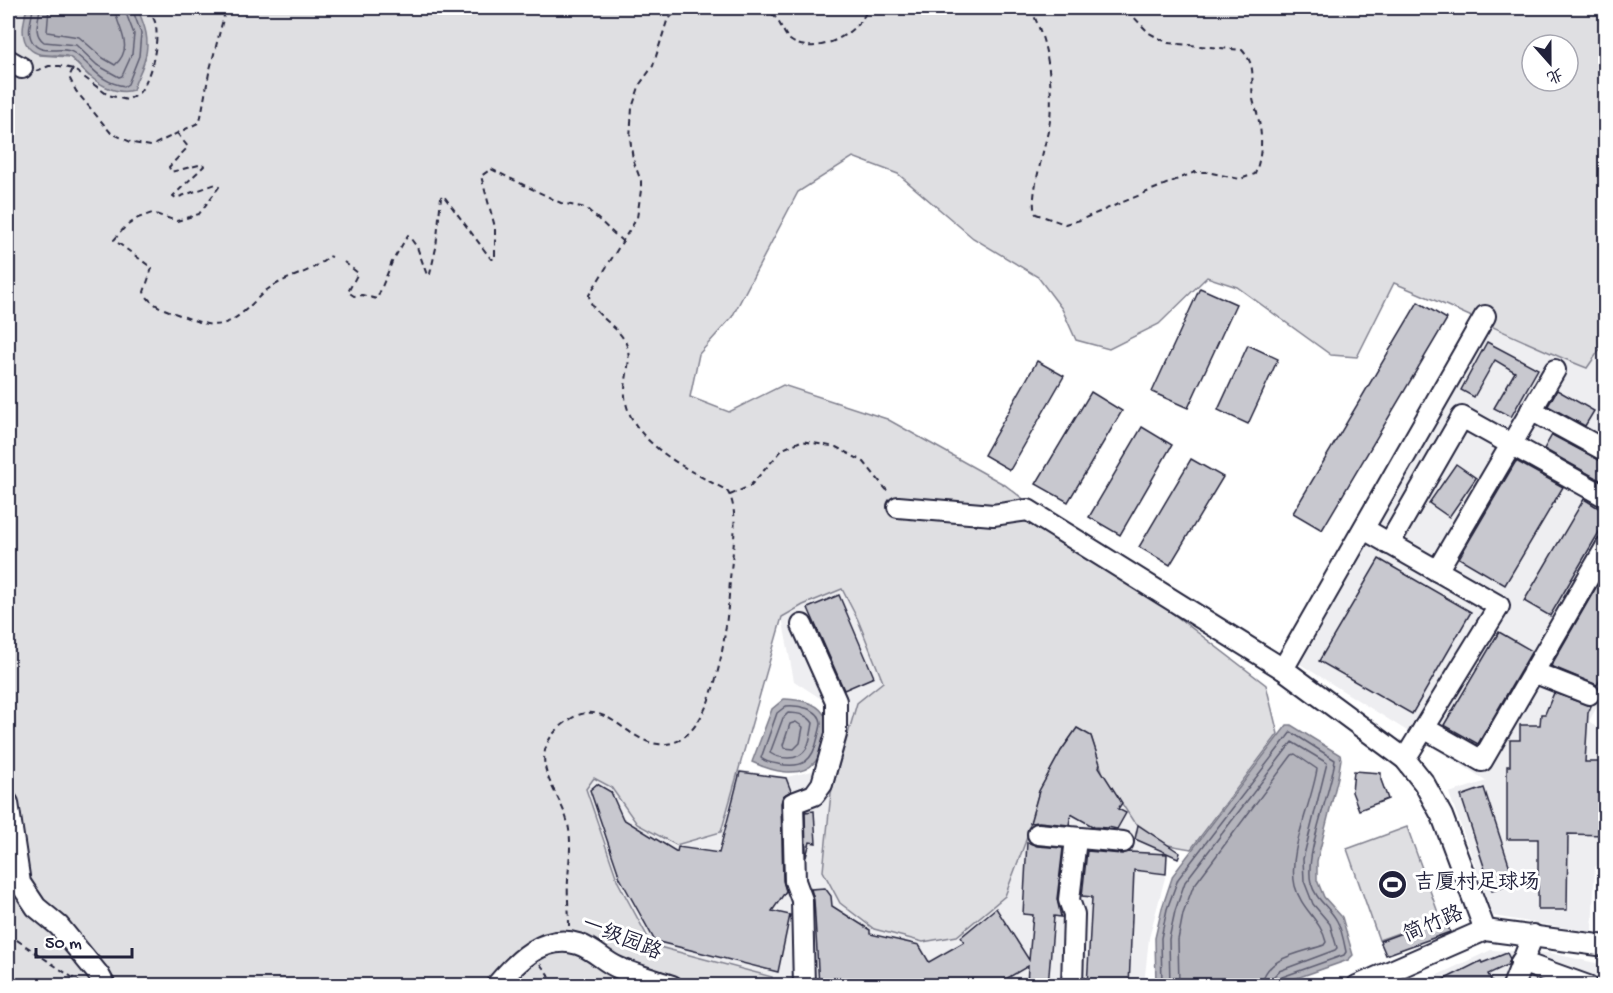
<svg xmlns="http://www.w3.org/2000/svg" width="1613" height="993" font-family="'Gochi Hand','LXGW WenKai TC',sans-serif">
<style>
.built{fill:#eeeef1}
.green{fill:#dfdfe2;stroke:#80808e;stroke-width:1.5;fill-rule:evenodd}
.water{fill:#b4b4bc;stroke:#7a7a88;stroke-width:1.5}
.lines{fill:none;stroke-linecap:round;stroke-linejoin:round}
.shore{stroke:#5c5c6f;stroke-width:1.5}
.building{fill:#c8c8cf;stroke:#22223b;stroke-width:1.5}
.minor-casing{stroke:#22223b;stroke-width:24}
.path{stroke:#22223b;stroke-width:2;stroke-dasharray:6 4.5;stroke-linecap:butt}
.minor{stroke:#fff;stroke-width:20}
.labels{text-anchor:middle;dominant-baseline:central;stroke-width:6;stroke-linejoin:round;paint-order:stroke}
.poi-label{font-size:21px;fill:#22223b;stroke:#fff;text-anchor:start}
.street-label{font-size:21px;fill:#22223b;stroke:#fff}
</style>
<rect width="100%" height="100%" fill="#fff"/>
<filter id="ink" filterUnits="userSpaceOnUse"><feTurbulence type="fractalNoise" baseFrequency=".0167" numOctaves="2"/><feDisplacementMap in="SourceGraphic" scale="12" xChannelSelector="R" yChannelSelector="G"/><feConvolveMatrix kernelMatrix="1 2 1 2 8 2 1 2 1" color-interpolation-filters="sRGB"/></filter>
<g filter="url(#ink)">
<g class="built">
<polygon points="1492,327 1547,352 1587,368 1605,342 1606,691 1589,721 1605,735 1606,858 1595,867 1592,932 1493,916 1449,793 1487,781 1300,664"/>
<polygon points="842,589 858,620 883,682 857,703 840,903 874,929 923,942 957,936 1005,896 1025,843 1039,791 1061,751 1077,728 1091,736 1103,774 1133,821 1168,845 1166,874 1149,938 1144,985 772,985 772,978 652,945 618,882 586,789 594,778 611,787 637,824 721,832 739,770 787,777 812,771 826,759 832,715 823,700 794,681 782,617 803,605"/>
<polygon points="1491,950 1550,953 1605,965 1605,985 1414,986"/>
</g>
<g class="green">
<path d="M8,8H27L25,15L39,55L70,57L89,76L133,90L136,78L145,58L138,10L128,8H1605L1606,296L1600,303L1605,315V342L1587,368C1521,342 1459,309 1394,283L1357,357L1331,355L1237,287L1207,277L1159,324L1109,349L1076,340L1062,309L1038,277L973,238L898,174L853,157L798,192L732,317L699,354L690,397L729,412L783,385L887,419L1005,485L1266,685L1278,734L1191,849L1168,845L1133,821L1103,774L1091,736L1077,728L1061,751L1039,791L1025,843L1005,896L957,936L923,942L874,929L840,903L823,871L831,793L857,703L883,682L858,620L842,589L803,605L782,617L721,832L676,845L637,824L611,787L594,778L586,789L618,882L652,945L772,977V985H8ZM1532,45H1568V81H1532Z"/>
<polygon points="1407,827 1440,918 1379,940 1347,849"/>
</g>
<g class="water">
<path d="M27,8H128L138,10C145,26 150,40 145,58C143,69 136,78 133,90C115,96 95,82 83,70C79,66 74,59 69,57C56,52 41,60 29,48C19,36 24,21 27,8Z"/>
<path d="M784,699C797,700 815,701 823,713C829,720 826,728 824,736C822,745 821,755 815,762C800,780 769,770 752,762L772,709Z"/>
<polygon points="1287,725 1291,725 1340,755 1341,759 1338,777 1317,861 1317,880 1324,897 1342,917 1353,955 1348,960 1277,985 1156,985 1155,938 1162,908 1173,875"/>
</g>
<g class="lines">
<g class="shore">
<path d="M33,8C32,20 25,33 34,44C44,56 63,45 74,53C93,66 99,83 125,86L128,84L139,56L141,33L132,8"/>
<path d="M40,8C39,20 32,33 44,42L76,45L97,65L119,77L122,76L132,54L134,34L124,8"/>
<path d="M49,8L47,32L79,37L103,58L115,65C136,46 116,28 115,8"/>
<path d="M786,706C797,705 820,708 821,723C821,727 819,733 818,737C813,761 803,769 778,764C771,763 765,762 761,758L777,713Z"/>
<path d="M788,713C797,713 808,715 813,723C810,740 809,758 788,758C782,758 776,757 770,753L783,718Z"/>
<polygon points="796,722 803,727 800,743 794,749 784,748 783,745 790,724"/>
<path d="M1162,986L1161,938L1167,909L1178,879L1291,732L1335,760C1331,792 1304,855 1311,883C1316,901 1329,906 1337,921C1342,930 1344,942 1346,952L1344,955L1282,977L1279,986"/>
<polyline points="1170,986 1169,939 1175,911 1185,882 1292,742 1327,763 1303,859 1304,881 1313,904 1330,924 1337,948 1335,950 1279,971 1273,977 1271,986"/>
<path d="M1179,986L1178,940L1183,914L1193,887L1292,755L1295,754L1317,769C1312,803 1287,853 1295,886C1301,909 1321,920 1326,942L1324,945C1302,953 1263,957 1262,986"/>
</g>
</g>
<g class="building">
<polygon points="1200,288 1236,304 1188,408 1152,392"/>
<polygon points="1418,302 1447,319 1322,530 1293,513"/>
<polygon points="1487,342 1538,369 1511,417 1494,408 1515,372 1495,360 1474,397 1461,390"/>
<polygon points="1248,345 1278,359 1248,424 1218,410"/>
<polygon points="1037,361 1064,376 1010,470 984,455"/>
<polygon points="1557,390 1594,411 1585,426 1548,406"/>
<polygon points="1091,392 1122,411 1068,502 1036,484"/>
<polygon points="1142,427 1172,445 1120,535 1089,517"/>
<polygon points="1552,435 1605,463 1605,483 1544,449"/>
<polygon points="1191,459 1223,477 1170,565 1139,547"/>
<polygon points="1516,461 1563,487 1505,585 1459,558"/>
<polygon points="1456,464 1476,478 1449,517 1429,503"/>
<polygon points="1584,499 1605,512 1605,522 1550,616 1524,601"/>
<polygon points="1379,559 1471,612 1412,714 1319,661"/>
<polygon points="1605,572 1605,671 1597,685 1551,666"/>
<polygon points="839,595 874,677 844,690 808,608"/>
<polygon points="1499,632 1532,651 1478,744 1444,725"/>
<polygon points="1554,693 1591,706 1588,713 1585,762 1605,762 1605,835 1568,834 1567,910 1538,910 1538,839 1507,839 1507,766 1510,766 1510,740 1520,740 1520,725 1540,725 1541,714 1545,714"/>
<polygon points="1077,728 1091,736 1100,764 1099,767 1122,803 1118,809 1126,813 1117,829 1108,827 1107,828 1094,827 1071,814 1069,825 1039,822 1030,823 1039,791 1061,751"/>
<polygon points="1354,771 1381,773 1381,780 1388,799 1359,810 1352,792"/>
<polygon points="740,772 786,778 791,791 783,796 781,803 783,881 786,891 772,911 790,915 778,972 655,941 620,878 590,790 597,784 611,792 623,819 677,852 678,847 719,853"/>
<polygon points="1484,788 1515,883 1492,891 1461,796"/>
<polygon points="814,811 816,843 810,842 806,857 805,812"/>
<polygon points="1138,825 1180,853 1178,858 1135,839"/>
<polygon points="1027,842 1037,846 1063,848 1057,899 1061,917 1054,916 1048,986 1027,986 1028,966 994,986 819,986 814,900 811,889 825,888 831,896 832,906 870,930 870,934 919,945 929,962 964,942 961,937 996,908 1029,960 1033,915 1023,914"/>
<polygon points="1087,851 1122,854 1129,852 1167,854 1166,874 1134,870 1129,986 1087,986 1092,897 1082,896"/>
<polygon points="1445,917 1450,932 1386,955 1380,941"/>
<polygon points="1507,953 1510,959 1508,965 1488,974 1494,986 1431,986 1481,961 1482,963"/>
</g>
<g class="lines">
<defs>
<g id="minor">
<polyline points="8,60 22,68"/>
<polyline points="1485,316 1283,669 1405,759 1424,783 1442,816 1485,930"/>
<polyline points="1531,410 1606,451"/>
<polyline points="898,507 993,515 1028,510 1283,669"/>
<polyline points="1364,529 1499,606 1405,759"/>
<polyline points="1389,544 1462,417 1606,497"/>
<polyline points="1437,571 1555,370"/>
<polyline points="802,625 836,701 836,734 822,784 814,795 793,803 795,881 802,900 804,986"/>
<polyline points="1533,672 1589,694"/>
<polyline points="1424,728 1482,761 1606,547"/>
<polyline points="8,803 20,883 36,907 59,926 99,975 105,986"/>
<polyline points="1038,834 1123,842"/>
<polyline points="1521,962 1588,986"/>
<path d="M496,986C516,962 544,933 578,944C594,949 604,962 619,968C636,975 654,980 672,986"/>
<polyline points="1072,986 1074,914 1069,900 1076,839"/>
<polyline points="1357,986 1485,930 1606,946"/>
<polyline points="1513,986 1533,935"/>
</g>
</defs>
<use href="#minor" class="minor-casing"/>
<g class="path">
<path d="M763,8C768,11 774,14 777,20C782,26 784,35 790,40C814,58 859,34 868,8"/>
<polyline points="933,8 949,14 963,8"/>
<path d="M1030,8C1048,41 1053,81 1050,120C1048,140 1027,200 1036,214L1065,224L1080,220L1195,172H1207L1240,179L1255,174C1262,156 1263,137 1258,117C1257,111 1254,105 1253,99C1250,78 1258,68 1242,50L1168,43L1149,33L1125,8"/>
<polyline points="57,10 62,8"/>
<polyline points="73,69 69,77 76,91 111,133 133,143 151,146 200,122 209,73 226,8"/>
<path d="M36,71L49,66H60L73,69L108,95L127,100C130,98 133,97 136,96C150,85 164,30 152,16C150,13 144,10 141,8"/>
<path d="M177,133L188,147L169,167L171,172L203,164L204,166L173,196L176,198L216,184L219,187L199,214L177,221L152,213L138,218L125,227L114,240L152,268L144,292C150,305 164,309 177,314C212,327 222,333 252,304C258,298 265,290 273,286C291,275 314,272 329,256L332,257"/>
<polyline points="344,262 358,273 348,292 354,296 362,295 377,299 392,262 408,235 417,247 427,275 430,274 436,248 441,197 443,195 491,259 495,259 495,227 481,176 491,169 561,203 586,208 623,242"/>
<polyline points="730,495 750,486 783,449 801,441 836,447 864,462 889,493"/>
<path d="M569,926C569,911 567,895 568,880C569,859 573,838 566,817C558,792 534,767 549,740C554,731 563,724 572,718C606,698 626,741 658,744C718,751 728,619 730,579C732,557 741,505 726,490C690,471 629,442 625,396C624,379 632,362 627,346C620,325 590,315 589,295L637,218L641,190V181L633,160L630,138L632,108L640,84L653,66L667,21L679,8"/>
<polyline points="8,934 85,986"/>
<polyline points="540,964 557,986"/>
</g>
<use href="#minor" class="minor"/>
</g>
</g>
<defs>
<symbol id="stadium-disc" viewBox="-11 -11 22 22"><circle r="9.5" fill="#22223b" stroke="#fff"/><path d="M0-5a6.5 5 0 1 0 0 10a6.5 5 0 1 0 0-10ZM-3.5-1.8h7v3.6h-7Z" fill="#fff"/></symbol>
</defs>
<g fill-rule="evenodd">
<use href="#stadium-disc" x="1376" y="868" width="33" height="33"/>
</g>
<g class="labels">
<g class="poi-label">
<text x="1414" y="884">吉厦村足球场</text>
</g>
<g class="street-label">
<text transform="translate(1434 926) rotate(-23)">简竹路</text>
<text transform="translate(621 940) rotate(22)">一级园路</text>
</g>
</g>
<rect width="1613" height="993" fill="none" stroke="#fff" stroke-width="30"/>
<rect x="15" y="15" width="1583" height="963" fill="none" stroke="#22223b" stroke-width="2" filter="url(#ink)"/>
<g transform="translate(1550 63) rotate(159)"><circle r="28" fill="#ffffff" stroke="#a7a7b1" stroke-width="1.5"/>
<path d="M0-4.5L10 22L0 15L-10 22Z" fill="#22223b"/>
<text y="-9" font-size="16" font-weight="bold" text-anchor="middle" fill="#22223b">北</text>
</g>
<path d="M36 948v9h96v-9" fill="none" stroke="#22223b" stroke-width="3"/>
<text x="45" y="948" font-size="18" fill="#22223b" stroke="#ffffff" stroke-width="4.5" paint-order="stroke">50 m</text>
</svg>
